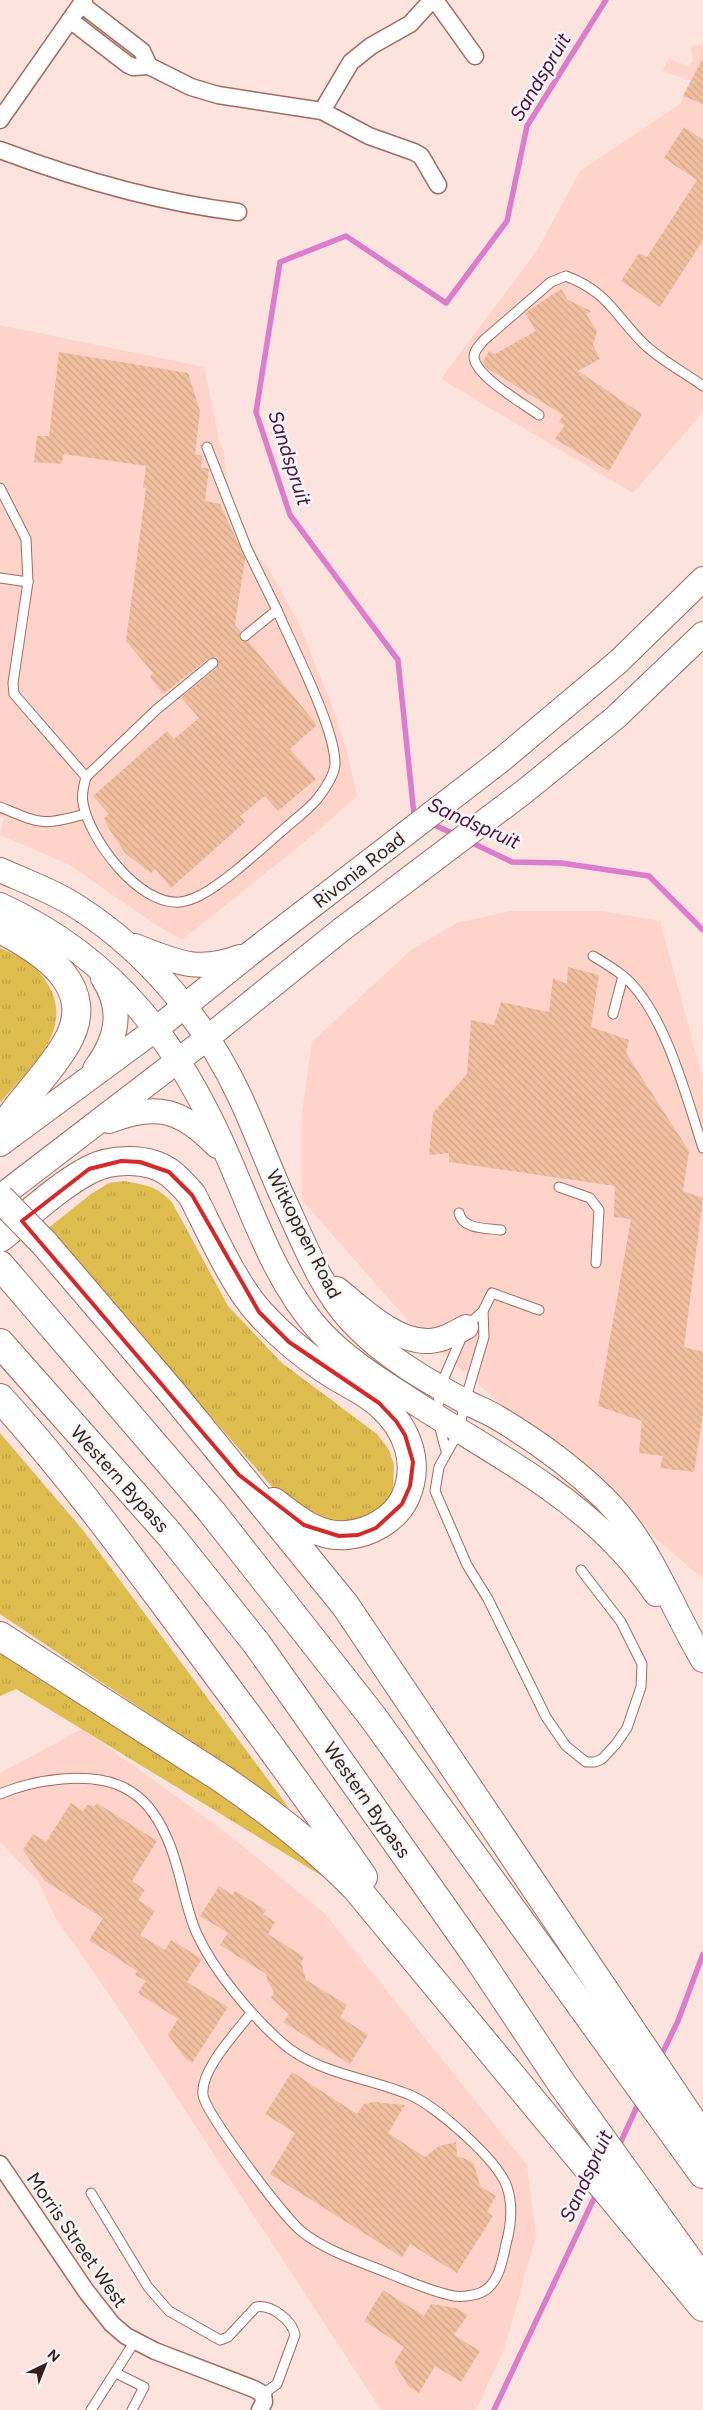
<svg xmlns="http://www.w3.org/2000/svg" width="703" height="2410" font-family="Figtree,sans-serif">
<style>
.built{fill:#fdd3ca}
.grass{fill:url(#grass-tufts)}
.lines{fill:none;stroke-linecap:round;stroke-linejoin:round}
.stream{stroke:#db7ccd;stroke-width:5.5}
.building{fill:url(#building-back-hatch)}
.lane-casing{stroke:#a06b5f;stroke-width:11}
.street-casing{stroke:#a06b5f;stroke-width:19}
.secondary-casing{stroke:#a06b5f;stroke-width:26}
.highway-casing{stroke:#a06b5f;stroke-width:30}
.lane{stroke:#fff;stroke-width:9}
.street{stroke:#fff;stroke-width:16}
.secondary{stroke:#fff;stroke-width:24}
.highway{stroke:#fff;stroke-width:28}
.highway-bridge-casing{stroke:#a06b5f;stroke-width:30;stroke-linecap:butt}
.highway-bridge{stroke:#fff;stroke-width:28}
.marked{fill:none;stroke:#d62828;stroke-width:4;stroke-linejoin:round}
.labels{text-anchor:middle;dominant-baseline:central;stroke-width:5;stroke-linejoin:round;paint-order:stroke}
.street-label{font-size:19px;fill:#351f1a;stroke:#f7f7f7}
.water-label{font-size:20px;font-style:italic;fill:#4b1045;stroke:#f7f7f7}
</style>
<defs>
<pattern id="grass-tufts" width="24" height="20" patternUnits="userSpaceOnUse" patternTransform="scale(1.25)"><rect width="24" height="20" fill="#debd4e"/><path d="M3 7l-1-3M5 7V3M7 7l1-3M15 17l-1-3M17 17v-4M19 17l1-3" fill="none" stroke="#bfa244"/></pattern>
<pattern id="building-back-hatch" width="6" height="6" patternUnits="userSpaceOnUse" patternTransform="scale(1.25)"><rect width="6" height="6" fill="#f1bfa0"/><path d="M-1 5l2 2M0 0l6 6M5-1l2 2" fill="none" stroke="#cfa489"/></pattern>
</defs>
<rect width="100%" height="100%" fill="#fce3de"/>
<g class="built">
<polygon points="703,44 703,412 633,493 441,379 538,249 580,171 680,104 691,81 663,71 668,58 687,66 693,62 691,46"/>
<polygon points="0,325 204,367 220,444 224,452 226,477 237,509 257,555 270,571 300,626 336,717 348,755 357,796 313,835 182,940 152,922 68,864 0,835 4,818 0,816"/>
<polygon points="510,911 600,911 660,921 703,1079 703,1579 418,1332 302,1200 302,1114 312,1042 411,950 457,923"/>
<polygon points="82,1729 223,1830 325,1914 527,2165 536,2236 505,2347 476,2410 381,2410 115,2003 55,1917 38,1881 0,1842 0,1773"/>
</g>
<g class="grass">
<path d="M0,948C9,952 20,956 28,962C59,987 66,1019 42,1053C30,1070 14,1086 0,1103Z"/>
<path d="M124,1181C146,1185 156,1186 172,1202L228,1306L282,1363L377,1434L389,1450L394,1465L393,1488L385,1506L348,1531L289,1506L47,1229L91,1194L109,1183Z"/>
<polygon points="0,1433 82,1529 289,1808 0,1614"/>
<polygon points="0,1648 152,1744 309,1857 327,1879 16,1689 0,1696"/>
</g>
<g class="lines">
<g class="stream">
<polyline points="417,817 414,815 398,660 290,515 256,412 280,262 346,236 446,303 507,221 527,126 606,0"/>
<polyline points="430,823 456,835"/>
<polyline points="468,841 512,862 561,863 649,876 703,930"/>
<polyline points="660,2058 678,2021 703,1954"/>
<polyline points="618,2148 640,2100"/>
<polyline points="494,2410 598,2190"/>
</g>
</g>
<g class="building">
<polygon points="703,58 703,104 683,96"/>
<polygon points="684,127 703,140 703,240 660,307 621,281 639,253 647,257 697,180 664,158"/>
<polygon points="561,289 568,300 591,311 586,314 597,331 593,345 600,359 578,371 642,414 609,471 555,439 565,425 559,422 563,415 487,368 483,362 489,351 495,354 536,331 525,313"/>
<polygon points="59,352 188,373 200,411 195,454 202,456 201,467 209,469 205,501 220,504 245,558 235,625 241,632 239,637 242,642 248,641 317,725 290,749 316,779 278,811 265,796 240,816 245,822 171,888 155,869 151,873 125,853 109,829 104,818 109,814 93,796 167,731 174,739 199,718 181,697 217,668 219,662 216,657 209,658 163,694 150,677 153,673 126,641 146,488 143,488 146,466 64,454 61,464 34,462 37,436 49,436"/>
<polygon points="568,967 599,975 591,1027 629,1040 626,1053 689,1151 683,1191 703,1198 684,1347 703,1352 703,1414 694,1472 660,1468 663,1456 639,1453 642,1421 598,1406 631,1219 614,1217 615,1186 449,1162 449,1153 429,1155 433,1113 467,1074 471,1020 494,1025 501,1002 549,1012 553,978 567,984"/>
<polygon points="71,1803 83,1811 87,1805 95,1806 97,1803 157,1841 132,1881 145,1890 138,1900 155,1911 140,1935 165,1950 171,1940 202,1959 187,1982 228,2007 192,2063 185,2058 168,2035 178,2019 138,1993 146,1981 135,1975 137,1971 89,1940 103,1918 45,1881 23,1850 33,1834 46,1842"/>
<polygon points="219,1886 232,1895 235,1891 266,1910 263,1914 275,1922 268,1934 304,1957 301,1962 306,1980 347,2005 340,2017 368,2035 350,2064 283,2022 289,2014 271,1998 274,1992 268,1982 266,1974 220,1945 228,1933 200,1916"/>
<polygon points="292,2072 357,2114 364,2104 374,2102 405,2105 388,2133 425,2157 439,2146 456,2142 457,2156 468,2160 474,2164 480,2186 496,2196 487,2212 493,2216 457,2273 410,2244 402,2257 270,2174 295,2133 265,2114"/>
<polygon points="383,2290 424,2316 431,2304 456,2308 468,2315 454,2335 480,2351 461,2382 435,2366 419,2393 409,2387 394,2363 404,2347 364,2321"/>
</g>
<g class="lines">
<defs>
<g id="lane">
<path d="M539,415C524,404 475,376 474,357C474,350 480,345 484,340L551,282L566,276C608,292 614,314 643,343C660,360 684,372 703,386"/>
<polyline points="207,447 247,549 277,610 245,636"/>
<polyline points="0,488 26,539 28,582 13,683 14,694 86,777 156,710 213,663"/>
<polyline points="0,578 28,582"/>
<path d="M86,777C84,785 81,794 83,803C89,839 139,906 180,902C188,901 195,898 201,895C230,879 265,845 290,824C299,816 310,808 318,798C324,790 334,775 335,765C336,729 292,646 277,610"/>
<path d="M0,807C41,824 42,826 85,814"/>
<path d="M593,956C603,962 613,968 622,975C664,1008 687,1099 703,1148"/>
<polyline points="613,1014 623,976"/>
<polyline points="559,1187 590,1198 599,1210 596,1263"/>
<path d="M459,1213C463,1230 487,1228 501,1230"/>
<polyline points="483,1311 484,1337 465,1401 459,1431 439,1467 435,1491 467,1565 488,1599 546,1717 566,1746 586,1762 595,1762 602,1759 616,1744 627,1728 641,1687 642,1664 621,1622 581,1570"/>
<polyline points="446,1451 437,1417 440,1387 466,1327 483,1311 492,1293 539,1310"/>
<path d="M0,1794C21,1785 40,1781 62,1779C112,1775 145,1788 166,1836C181,1867 183,1903 197,1934C214,1971 250,2014 280,2041C316,2074 367,2077 410,2095C436,2106 498,2160 507,2187C513,2205 511,2226 506,2244C502,2262 499,2285 480,2293C473,2296 461,2297 454,2296C433,2292 413,2283 393,2275C362,2262 327,2252 301,2231C283,2216 206,2114 203,2095C200,2070 236,2033 251,2013"/>
<path d="M91,2193L148,2287L169,2311L220,2340L228,2337L256,2307C271,2304 292,2320 295,2335L277,2384L263,2394"/>
<polyline points="116,2373 144,2387 132,2410"/>
<polyline points="91,2410 135,2341"/>
</g>
<g id="street">
<polyline points="435,0 475,56"/>
<polyline points="81,4 142,51 149,66"/>
<polyline points="70,20 127,64 133,67 149,66 191,87 218,95 322,111 369,136 414,152 421,156 438,185"/>
<polyline points="322,111 351,62 371,46 410,24 432,0"/>
<polyline points="0,120 84,0"/>
<path d="M0,150C77,179 156,202 238,212"/>
<polyline points="0,2164 86,2291 112,2324 126,2336 155,2351 254,2389 263,2394 264,2402 260,2410"/>
</g>
<g id="secondary">
<path d="M0,870C27,882 55,892 79,908C149,953 205,1022 240,1097C256,1131 268,1165 283,1198C303,1240 320,1288 352,1322C384,1356 424,1379 464,1401C475,1407 487,1411 498,1418C535,1440 572,1467 603,1497C650,1543 670,1605 703,1660"/>
<path d="M0,905C118,959 183,1049 232,1166C256,1222 277,1283 319,1330C347,1361 385,1383 420,1406C488,1450 563,1488 619,1548C633,1562 645,1578 656,1594"/>
<path d="M135,946C176,962 197,973 240,957"/>
<path d="M95,1069C117,1040 124,1010 103,978"/>
<path d="M109,1121C157,1102 182,1110 217,1146"/>
<polyline points="0,1144 156,1029 252,952 500,761 618,662 703,579"/>
<polyline points="0,1197 206,1039 341,930 525,791 616,717 703,634"/>
<path d="M337,1289C362,1309 396,1343 430,1341C444,1340 455,1333 466,1327"/>
</g>
<g id="highway">
<path d="M0,929C43,951 100,987 66,1044C48,1075 19,1101 0,1132"/>
<path d="M0,1238C28,1215 57,1187 89,1170C111,1158 149,1157 170,1173C178,1179 185,1187 192,1195C210,1230 234,1285 260,1313C279,1334 301,1353 325,1369C342,1381 364,1390 380,1404C407,1428 421,1463 405,1498C395,1519 370,1533 347,1535C318,1538 296,1519 274,1502"/>
<polyline points="44,1243 174,1395 345,1605 703,2137"/>
<polyline points="0,1265 211,1511 372,1716 703,2174"/>
<polyline points="0,1343 170,1535 257,1644 474,1952 562,2084 703,2280"/>
<path d="M0,1398C69,1474 129,1556 190,1638C249,1717 307,1796 363,1877"/>
<path d="M0,1636L221,1778C269,1811 315,1846 356,1888L703,2307"/>
</g>
</defs>
<use href="#lane" class="lane-casing"/>
<use href="#street" class="street-casing"/>
<use href="#secondary" class="secondary-casing"/>
<use href="#highway" class="highway-casing"/>
<use href="#lane" class="lane"/>
<use href="#street" class="street"/>
<use href="#secondary" class="secondary"/>
<use href="#highway" class="highway"/>
<defs>
<polyline id="highway-bridge" points="0,1198 44,1243"/>
</defs>
<use href="#highway-bridge" class="highway-bridge-casing"/>
<use href="#highway-bridge" class="highway-bridge"/>
</g>
<path class="marked" d="M121,1161L140,1162L169,1172L192,1195L259,1312L289,1342L379,1403L396,1421L405,1435L413,1462L410,1486L402,1504L376,1528L358,1535L339,1536L304,1525L239,1475L22,1221L89,1169Z"/>
<g class="labels">
<g class="street-label">
<text transform="translate(359 870) rotate(-38)">Rivonia Road</text>
<text transform="translate(304 1234) rotate(63)">Witkoppen Road</text>
<text transform="translate(120 1479) rotate(48)">Western Bypass</text>
<text transform="translate(367 1800) rotate(55)">Western Bypass</text>
<text transform="translate(77 2240) rotate(55)">Morris Street West</text>
</g>
<g class="water-label">
<text transform="translate(540 77) rotate(-59)">Sandspruit</text>
<text transform="translate(290 458) rotate(72)">Sandspruit</text>
<text transform="translate(474 823) rotate(24)">Sandspruit</text>
<text transform="translate(586 2176) rotate(-65)">Sandspruit</text>
</g>
</g>
<g transform="translate(45 2365) rotate(43)" stroke="#f7f7f7" stroke-width="4" paint-order="stroke">
<path d="M0-4L9 19L0 12L-9 19Z" fill="#351f1a"/>
<text y="-8" font-size="14" font-weight="bold" text-anchor="middle" fill="#351f1a">N</text>
</g>
</svg>
